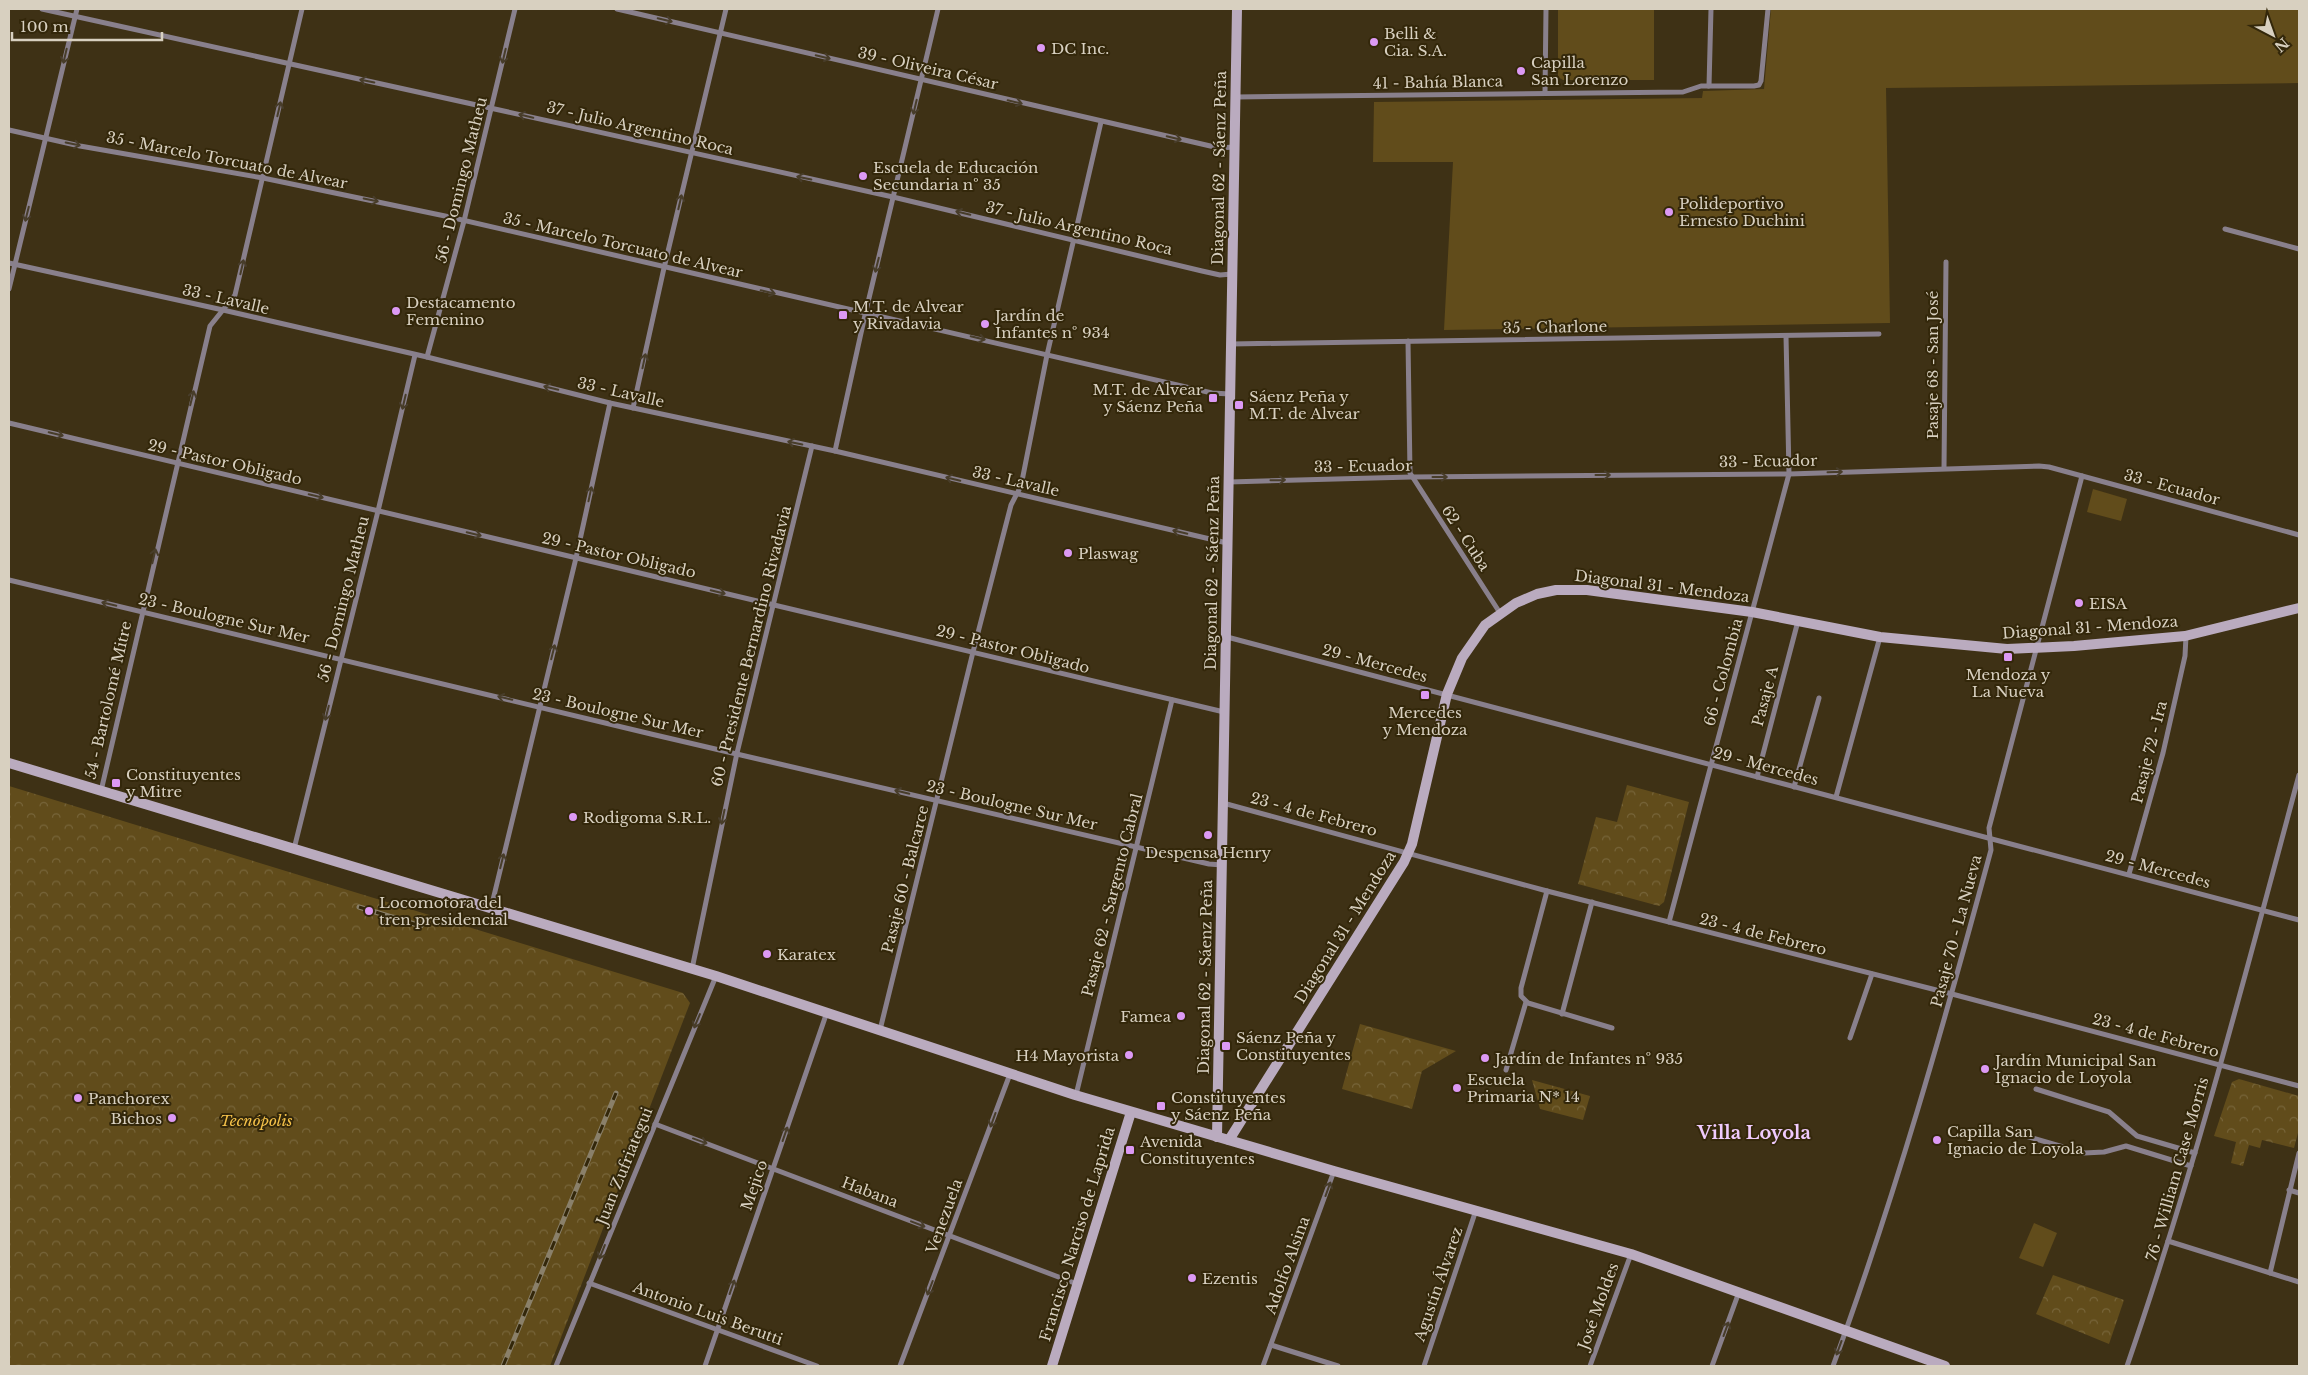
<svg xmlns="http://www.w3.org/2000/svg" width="2308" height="1375" font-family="'Libre Baskerville',serif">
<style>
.grass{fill:#614c1b}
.park{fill:url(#park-crowns)}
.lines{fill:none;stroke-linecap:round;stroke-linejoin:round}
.street{stroke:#89808c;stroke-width:5}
.secondary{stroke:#baabbf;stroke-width:10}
.rail-casing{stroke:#8a806a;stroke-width:5}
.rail{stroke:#33270a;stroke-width:3;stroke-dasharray:9;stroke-linecap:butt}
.oneway{stroke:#483d2a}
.poi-dot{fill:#dc99f4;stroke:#33270a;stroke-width:2}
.labels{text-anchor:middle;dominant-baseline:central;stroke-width:4;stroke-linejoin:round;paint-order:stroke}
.poi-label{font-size:15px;fill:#d8d0c0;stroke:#33270a;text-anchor:start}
.street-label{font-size:15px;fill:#d8d0c0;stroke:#33270a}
.park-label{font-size:15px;font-style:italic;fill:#f3c049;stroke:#33270a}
.quarter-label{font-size:18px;font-weight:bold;fill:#efcafd;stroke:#33270a}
</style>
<defs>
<pattern id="park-crowns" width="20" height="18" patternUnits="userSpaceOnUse" patternTransform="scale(1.25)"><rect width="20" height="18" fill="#614c1b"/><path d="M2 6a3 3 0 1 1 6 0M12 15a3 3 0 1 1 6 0" fill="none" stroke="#77653a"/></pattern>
</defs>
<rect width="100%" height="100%" fill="#3e3115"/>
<g class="grass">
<polygon points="1558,9 1654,9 1654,80 1563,80 1558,77"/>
<polygon points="1771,9 2299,9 2299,83 1886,88 1890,323 1444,330 1453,162 1373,162 1374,102 1702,98 1703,91 1764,89"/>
<polygon points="2093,489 2127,499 2121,521 2087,512"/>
<polygon points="2034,1223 2057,1233 2043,1267 2019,1258"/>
</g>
<g class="park">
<polygon points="1627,785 1689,802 1664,902 1659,906 1578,884 1596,817 1617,822"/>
<polygon points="9,786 683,993 690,1003 550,1366 9,1366"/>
<polygon points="1360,1024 1456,1051 1422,1071 1412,1109 1342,1089"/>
<polygon points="2239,1079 2299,1096 2299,1129 2294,1148 2262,1140 2260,1148 2249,1145 2243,1166 2231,1163 2236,1142 2214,1136 2232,1082"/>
<polygon points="1532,1080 1590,1096 1583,1120 1540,1109"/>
<polygon points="2053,1275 2124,1300 2109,1344 2036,1314"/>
</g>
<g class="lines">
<g class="street">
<polyline points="42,9 893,197 1202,271 1220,275 1232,274"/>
<polyline points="617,9 1219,148 1234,147"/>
<polyline points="1709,86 1711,9"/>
<polyline points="1545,93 1546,9"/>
<polyline points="1236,97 1683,92 1701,86 1754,86 1759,85 1761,81 1768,9"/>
<polyline points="9,130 80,146 263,178 445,216 1212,393 1230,394"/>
<polyline points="2225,229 2299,249"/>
<polyline points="9,263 223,310 427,357 610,403 835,451 1227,543"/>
<polyline points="9,289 77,9"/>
<polyline points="1408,341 1410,473 1500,613"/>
<polyline points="1231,344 1879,334"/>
<polyline points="427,357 464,221 515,9"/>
<polyline points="633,408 664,268 726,9"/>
<polyline points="9,423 1224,712"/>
<polyline points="835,451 865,315 938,9"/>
<polyline points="1944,468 1946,262"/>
<polyline points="1229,482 1411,477 1789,474 2039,466 2049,467 2299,535"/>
<polyline points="9,580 651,734 1209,864 1222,865"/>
<polyline points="1227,637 2299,920"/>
<polyline points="1757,777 1798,621"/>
<polyline points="1794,787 1819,698"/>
<polyline points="101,791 210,326 235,295 302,9"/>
<polyline points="1836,797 1880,637"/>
<polyline points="1223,803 1547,891 1952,994 2299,1086"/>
<polyline points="294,849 378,511 415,355"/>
<polyline points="2129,874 2163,753 2185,656 2186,636"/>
<polyline points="1547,891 1521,988 1521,996 1528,1003 1612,1028"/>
<polyline points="491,908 576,558 610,403"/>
<polyline points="1669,922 1789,474 1786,336"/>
<polyline points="692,969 737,753 812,446"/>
<polyline points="1562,1014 1592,902"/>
<polyline points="880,1030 973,652 1011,505 1021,486 1047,355 1101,122"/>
<polyline points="1850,1038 1872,974"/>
<polyline points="1506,1070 1526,1002"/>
<polyline points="2036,1089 2109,1112 2137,1136 2195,1153"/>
<polyline points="1076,1095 1172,700"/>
<polyline points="655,1124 1077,1284"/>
<polyline points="2022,1135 2084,1153 2104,1152 2126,1146 2191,1166"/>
<polyline points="2289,1190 2299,1193"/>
<polyline points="2168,1241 2299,1282"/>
<polyline points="2270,1273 2299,1153"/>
<polyline points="589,1283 817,1366"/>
<polyline points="1271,1345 1338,1366"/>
<polyline points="556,1366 716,976"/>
<polyline points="705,1366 827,1012"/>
<polyline points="900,1366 1010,1074"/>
<polyline points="1263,1366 1334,1171"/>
<polyline points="1424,1366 1476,1210"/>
<polyline points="1590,1366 1631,1254"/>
<polyline points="1712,1366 1739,1292"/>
<path d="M1833,1366C1895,1197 1944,1024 1991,850L1989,828L2082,476"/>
<path d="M2127,1366C2194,1172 2246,973 2299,775"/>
</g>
<g class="secondary">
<polyline points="9,763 716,976 1075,1095 1334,1171 1631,1254 1945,1366"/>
<polyline points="1217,1137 1237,9"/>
<polyline points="1229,1140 1404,862 1412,844 1447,694 1462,658 1485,625 1516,603 1537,594 1556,590 1587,590 1752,612 1880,637 2007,649 2074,646 2185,636 2299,608"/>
<polyline points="1052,1366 1131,1112"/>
</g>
<defs>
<g id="rail">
<polyline points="359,907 421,926"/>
<polyline points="503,1366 616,1093"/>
</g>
</defs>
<use href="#rail" class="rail-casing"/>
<use href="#rail" class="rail"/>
</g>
<defs><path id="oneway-shaft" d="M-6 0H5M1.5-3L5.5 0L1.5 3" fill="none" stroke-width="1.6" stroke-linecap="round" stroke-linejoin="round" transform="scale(1.25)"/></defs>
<g class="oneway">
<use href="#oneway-shaft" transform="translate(665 20) rotate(13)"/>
<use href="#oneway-shaft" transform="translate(65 56) rotate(103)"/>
<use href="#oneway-shaft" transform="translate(504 56) rotate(103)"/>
<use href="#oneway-shaft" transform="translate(823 57) rotate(13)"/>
<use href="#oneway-shaft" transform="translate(367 81) rotate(-168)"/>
<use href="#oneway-shaft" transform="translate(1015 102) rotate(13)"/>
<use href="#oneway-shaft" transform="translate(915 107) rotate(103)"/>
<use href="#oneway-shaft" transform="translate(279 109) rotate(-77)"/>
<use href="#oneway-shaft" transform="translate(526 116) rotate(-167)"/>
<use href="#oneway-shaft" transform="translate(1174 138) rotate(13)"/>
<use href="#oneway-shaft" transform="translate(73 144) rotate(12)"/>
<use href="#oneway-shaft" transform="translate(804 178) rotate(-168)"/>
<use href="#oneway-shaft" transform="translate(371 200) rotate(12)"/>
<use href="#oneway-shaft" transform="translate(680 202) rotate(-77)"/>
<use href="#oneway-shaft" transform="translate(963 213) rotate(-167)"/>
<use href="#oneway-shaft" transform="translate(27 214) rotate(104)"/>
<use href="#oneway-shaft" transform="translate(877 265) rotate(104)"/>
<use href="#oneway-shaft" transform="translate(242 267) rotate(-77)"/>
<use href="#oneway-shaft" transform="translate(768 292) rotate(13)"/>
<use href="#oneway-shaft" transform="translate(978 338) rotate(13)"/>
<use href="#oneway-shaft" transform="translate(644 361) rotate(-78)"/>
<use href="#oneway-shaft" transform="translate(551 388) rotate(-166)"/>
<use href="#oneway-shaft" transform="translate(192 398) rotate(-76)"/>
<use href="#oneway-shaft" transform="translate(404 402) rotate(103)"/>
<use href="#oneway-shaft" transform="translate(56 434) rotate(13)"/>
<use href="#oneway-shaft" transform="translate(795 443) rotate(-168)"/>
<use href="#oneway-shaft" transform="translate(1835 472) rotate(-2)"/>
<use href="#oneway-shaft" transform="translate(1603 475)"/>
<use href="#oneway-shaft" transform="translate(1440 477)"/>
<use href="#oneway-shaft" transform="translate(953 479) rotate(-167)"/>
<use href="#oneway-shaft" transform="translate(1278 480) rotate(-1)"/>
<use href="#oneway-shaft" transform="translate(590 494) rotate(-78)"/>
<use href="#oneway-shaft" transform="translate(316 496) rotate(13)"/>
<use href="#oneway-shaft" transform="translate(1180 532) rotate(-167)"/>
<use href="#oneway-shaft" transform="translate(474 534) rotate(13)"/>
<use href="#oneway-shaft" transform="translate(154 556) rotate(-77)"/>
<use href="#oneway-shaft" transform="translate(718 592) rotate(13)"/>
<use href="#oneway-shaft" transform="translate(109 604) rotate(-167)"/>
<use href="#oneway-shaft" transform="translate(553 652) rotate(-76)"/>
<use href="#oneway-shaft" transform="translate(505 698) rotate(-166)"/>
<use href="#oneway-shaft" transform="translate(327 713) rotate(104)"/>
<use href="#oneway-shaft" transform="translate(902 792) rotate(-167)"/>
<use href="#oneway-shaft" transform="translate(723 817) rotate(102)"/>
<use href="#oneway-shaft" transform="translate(502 861) rotate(-76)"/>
<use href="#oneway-shaft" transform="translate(697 1021) rotate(113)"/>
<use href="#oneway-shaft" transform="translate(993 1120) rotate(110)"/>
<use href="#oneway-shaft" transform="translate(785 1134) rotate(-71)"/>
<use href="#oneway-shaft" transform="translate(700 1141) rotate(20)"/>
<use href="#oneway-shaft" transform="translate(1328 1189) rotate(-70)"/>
<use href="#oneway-shaft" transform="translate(918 1224) rotate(21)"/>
<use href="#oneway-shaft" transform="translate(602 1252) rotate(112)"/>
<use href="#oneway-shaft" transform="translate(732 1287) rotate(-71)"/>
<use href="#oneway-shaft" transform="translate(930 1288) rotate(111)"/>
<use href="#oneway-shaft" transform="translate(1726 1329) rotate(-70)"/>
<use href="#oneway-shaft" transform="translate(1839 1348) rotate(110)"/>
</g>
<g class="poi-dot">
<circle cx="1374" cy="42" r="5"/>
<circle cx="1041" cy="48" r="5"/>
<circle cx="1521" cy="71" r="5"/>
<circle cx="863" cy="176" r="5"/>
<circle cx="1669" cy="212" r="5"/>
<circle cx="396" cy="311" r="5"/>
<rect x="838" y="310" width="10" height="10" rx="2.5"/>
<circle cx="985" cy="324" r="5"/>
<rect x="1208" y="393" width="10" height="10" rx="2.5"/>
<rect x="1234" y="400" width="10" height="10" rx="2.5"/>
<circle cx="1068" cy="553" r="5"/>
<circle cx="2079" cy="603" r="5"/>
<rect x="2003" y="652" width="10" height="10" rx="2.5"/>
<rect x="1420" y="690" width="10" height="10" rx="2.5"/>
<rect x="111" y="778" width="10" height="10" rx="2.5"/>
<circle cx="573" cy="817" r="5"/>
<circle cx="1208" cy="835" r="5"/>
<circle cx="369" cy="911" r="5"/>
<circle cx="767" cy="954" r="5"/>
<circle cx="1181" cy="1016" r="5"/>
<rect x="1221" y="1041" width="10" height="10" rx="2.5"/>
<circle cx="1129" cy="1055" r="5"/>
<circle cx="1485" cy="1058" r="5"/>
<circle cx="1985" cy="1069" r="5"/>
<circle cx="1457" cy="1088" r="5"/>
<circle cx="78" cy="1098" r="5"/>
<rect x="1156" y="1101" width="10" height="10" rx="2.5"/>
<circle cx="172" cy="1118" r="5"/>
<circle cx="1937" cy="1140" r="5"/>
<rect x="1125" y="1145" width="10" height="10" rx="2.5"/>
<circle cx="1192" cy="1278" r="5"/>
</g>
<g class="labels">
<g class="poi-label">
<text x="1384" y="33">Belli &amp;<tspan x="1384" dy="17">Cia. S.A.</tspan></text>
<text x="1051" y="48">DC Inc.</text>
<text x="1531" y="62">Capilla<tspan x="1531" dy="17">San Lorenzo</tspan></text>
<text x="873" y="167">Escuela de Educación<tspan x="873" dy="17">Secundaria nº 35</tspan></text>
<text x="1679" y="203">Polideportivo<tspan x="1679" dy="17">Ernesto Duchini</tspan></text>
<text x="406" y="302">Destacamento<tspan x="406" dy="17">Femenino</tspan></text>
<text x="853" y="306">M.T. de Alvear<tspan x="853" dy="17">y Rivadavia</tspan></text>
<text x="995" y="315">Jardín de<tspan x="995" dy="17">Infantes nº 934</tspan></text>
<text x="1203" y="389" text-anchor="end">M.T. de Alvear<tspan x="1203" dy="17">y Sáenz Peña</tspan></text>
<text x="1249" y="396">Sáenz Peña y<tspan x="1249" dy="17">M.T. de Alvear</tspan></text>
<text x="1078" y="553">Plaswag</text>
<text x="2089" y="603">EISA</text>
<text x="2008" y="674" text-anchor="middle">Mendoza y<tspan x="2008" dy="17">La Nueva</tspan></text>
<text x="1425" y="712" text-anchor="middle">Mercedes<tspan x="1425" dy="17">y Mendoza</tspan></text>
<text x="126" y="774">Constituyentes<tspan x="126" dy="17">y Mitre</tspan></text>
<text x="583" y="817">Rodigoma S.R.L.</text>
<text x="1208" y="852" text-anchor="middle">Despensa Henry</text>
<text x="379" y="902">Locomotora del<tspan x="379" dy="17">tren presidencial</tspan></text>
<text x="777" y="954">Karatex</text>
<text x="1171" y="1016" text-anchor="end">Famea</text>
<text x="1236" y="1037">Sáenz Peña y<tspan x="1236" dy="17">Constituyentes</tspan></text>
<text x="1119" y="1055" text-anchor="end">H4 Mayorista</text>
<text x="1495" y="1058">Jardín de Infantes nº 935</text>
<text x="1995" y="1060">Jardín Municipal San<tspan x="1995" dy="17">Ignacio de Loyola</tspan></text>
<text x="1467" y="1079">Escuela<tspan x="1467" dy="17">Primaria N* 14</tspan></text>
<text x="1171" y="1097">Constituyentes<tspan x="1171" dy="17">y Sáenz Peña</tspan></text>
<text x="88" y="1098">Panchorex</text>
<text x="162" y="1118" text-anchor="end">Bichos</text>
<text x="1947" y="1131">Capilla San<tspan x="1947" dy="17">Ignacio de Loyola</tspan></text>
<text x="1140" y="1141">Avenida<tspan x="1140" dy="17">Constituyentes</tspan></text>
<text x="1202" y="1278">Ezentis</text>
</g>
<g class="street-label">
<text transform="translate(928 68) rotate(13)">39 - Oliveira César</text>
<text transform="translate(1438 82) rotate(-1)">41 - Bahía Blanca</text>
<text transform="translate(640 128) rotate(13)">37 - Julio Argentino Roca</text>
<text transform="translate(227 160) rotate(11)">35 - Marcelo Torcuato de Alvear</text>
<text transform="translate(1219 168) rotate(-89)">Diagonal 62 - Sáenz Peña</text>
<text transform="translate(461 180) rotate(-76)">56 - Domingo Matheu</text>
<text transform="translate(1079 228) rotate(13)">37 - Julio Argentino Roca</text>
<text transform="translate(623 245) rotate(13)">35 - Marcelo Torcuato de Alvear</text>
<text transform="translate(226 299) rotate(13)">33 - Lavalle</text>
<text transform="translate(1555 327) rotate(-1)">35 - Charlone</text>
<text transform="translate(1932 365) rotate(-90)">Pasaje 68 - San José</text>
<text transform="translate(621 392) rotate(13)">33 - Lavalle</text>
<text transform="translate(1768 461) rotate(-1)">33 - Ecuador</text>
<text transform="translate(225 462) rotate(13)">29 - Pastor Obligado</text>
<text transform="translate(1363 466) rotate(-1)">33 - Ecuador</text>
<text transform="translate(1016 481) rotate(13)">33 - Lavalle</text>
<text transform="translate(2172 487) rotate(15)">33 - Ecuador</text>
<text transform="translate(1466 538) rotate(57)">62 - Cuba</text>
<text transform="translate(619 555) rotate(13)">29 - Pastor Obligado</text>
<text transform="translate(1212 573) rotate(-89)">Diagonal 62 - Sáenz Peña</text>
<text transform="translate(1662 586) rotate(7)">Diagonal 31 - Mendoza</text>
<text transform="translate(343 599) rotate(-76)">56 - Domingo Matheu</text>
<text transform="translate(224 618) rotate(13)">23 - Boulogne Sur Mer</text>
<text transform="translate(2090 627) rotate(-4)">Diagonal 31 - Mendoza</text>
<text transform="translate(751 646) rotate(-76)">60 - Presidente Bernardino Rivadavia</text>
<text transform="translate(1013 649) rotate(14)">29 - Pastor Obligado</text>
<text transform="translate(1375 663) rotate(15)">29 - Mercedes</text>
<text transform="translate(1723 672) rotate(-75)">66 - Colombia</text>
<text transform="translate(1765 696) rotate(-75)">Pasaje A</text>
<text transform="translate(108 700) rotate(-77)">54 - Bartolomé Mitre</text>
<text transform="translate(618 713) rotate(13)">23 - Boulogne Sur Mer</text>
<text transform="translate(2149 752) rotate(-76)">Pasaje 72 - Ira</text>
<text transform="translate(1766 766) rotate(15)">29 - Mercedes</text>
<text transform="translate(1012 805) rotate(13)">23 - Boulogne Sur Mer</text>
<text transform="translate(1314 814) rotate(15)">23 - 4 de Febrero</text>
<text transform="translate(2158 869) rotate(15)">29 - Mercedes</text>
<text transform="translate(905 879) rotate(-76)">Pasaje 60 - Balcarce</text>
<text transform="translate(1112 895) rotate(-76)">Pasaje 62 - Sargento Cabral</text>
<text transform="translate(1345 927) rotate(-58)">Diagonal 31 - Mendoza</text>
<text transform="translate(1956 931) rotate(-75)">Pasaje 70 - La Nueva</text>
<text transform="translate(1763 934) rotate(14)">23 - 4 de Febrero</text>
<text transform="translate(1205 977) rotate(-89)">Diagonal 62 - Sáenz Peña</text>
<text transform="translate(2156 1035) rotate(15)">23 - 4 de Febrero</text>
<text transform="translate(624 1166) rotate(-68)">Juan Zufriategui</text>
<text transform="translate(2177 1169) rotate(-74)">76 - William Case Morris</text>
<text transform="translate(754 1185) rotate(-71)">Mejico</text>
<text transform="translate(870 1192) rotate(21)">Habana</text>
<text transform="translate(944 1216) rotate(-70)">Venezuela</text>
<text transform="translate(1077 1234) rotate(-73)">Francisco Narciso de Laprida</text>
<text transform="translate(1287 1265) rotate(-70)">Adolfo Alsina</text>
<text transform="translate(1438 1284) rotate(-71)">Agustín Álvarez</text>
<text transform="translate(1598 1306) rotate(-70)">José Moldes</text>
<text transform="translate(708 1313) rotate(20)">Antonio Luis Berutti</text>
</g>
<g class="park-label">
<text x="256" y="1120">Tecnópolis</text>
</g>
<g class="quarter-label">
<text x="1754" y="1133">Villa Loyola</text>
</g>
</g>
<rect width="2308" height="1375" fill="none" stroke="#d8d0c0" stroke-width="20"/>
<g transform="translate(2273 35) rotate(139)" stroke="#33270a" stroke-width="4" paint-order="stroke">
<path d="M0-4L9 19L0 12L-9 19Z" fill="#d8d0c0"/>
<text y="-8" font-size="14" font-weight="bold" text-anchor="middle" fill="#d8d0c0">N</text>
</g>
<path d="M12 32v8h150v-8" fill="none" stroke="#d8d0c0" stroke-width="2.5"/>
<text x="20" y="32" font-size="15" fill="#d8d0c0" stroke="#33270a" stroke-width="4" paint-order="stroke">100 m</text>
</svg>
